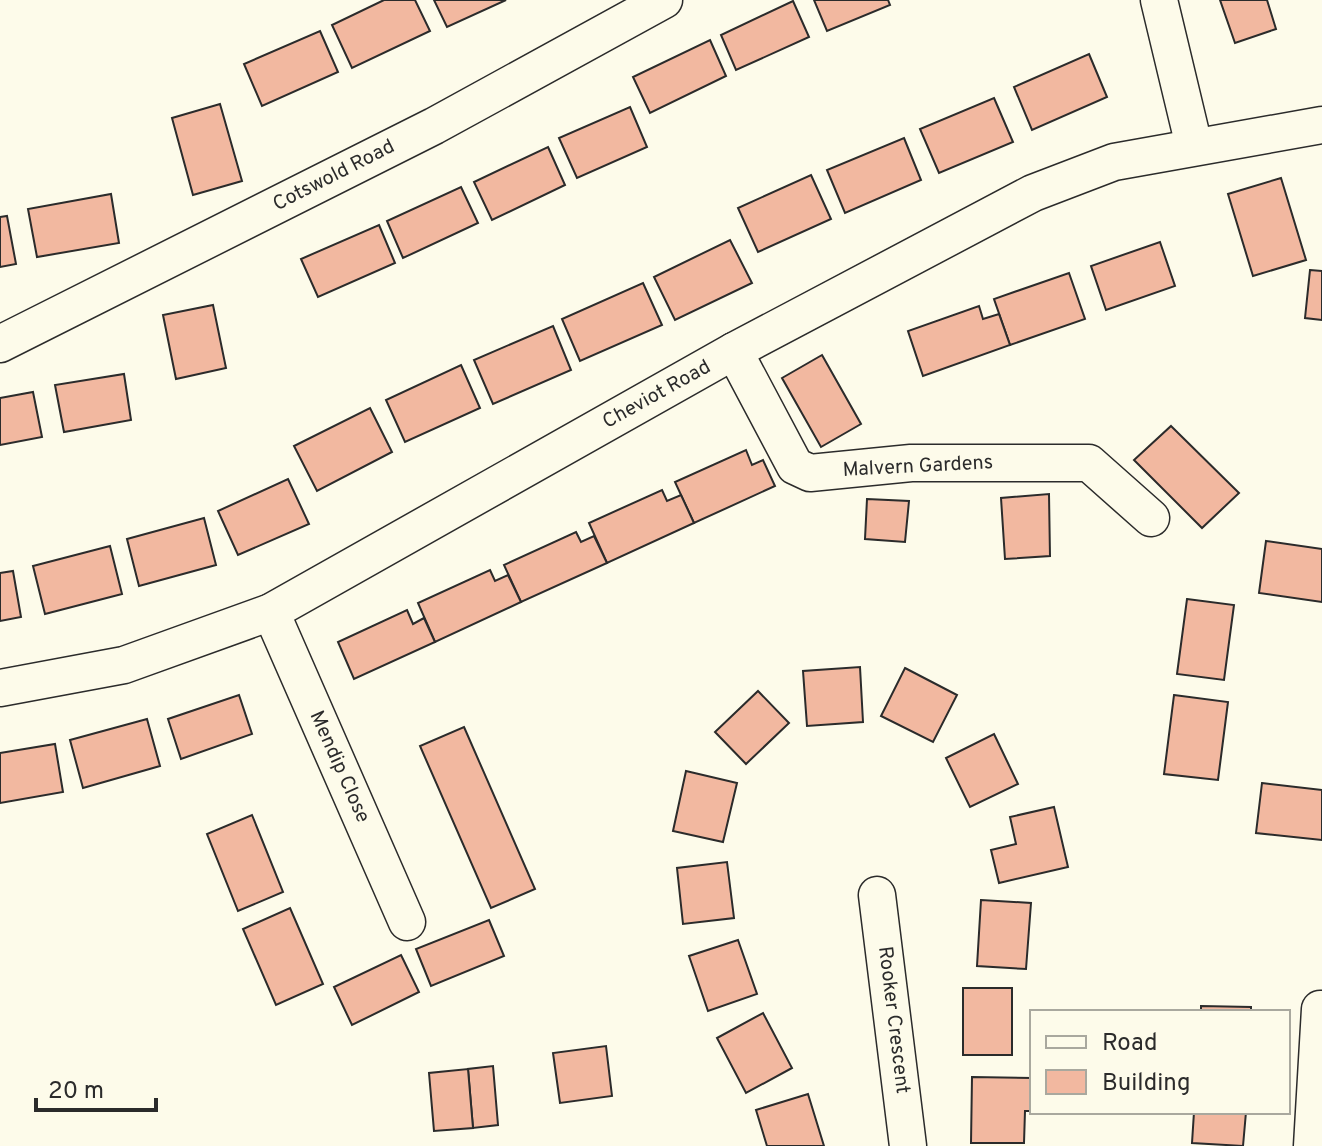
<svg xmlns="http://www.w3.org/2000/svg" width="1322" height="1146" font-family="Overpass,sans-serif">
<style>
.building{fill:#f2b8a0;stroke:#2b2b2b;stroke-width:2}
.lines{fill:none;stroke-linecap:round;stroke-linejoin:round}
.minor-casing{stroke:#2b2b2b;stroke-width:39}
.minor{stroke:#fdfbea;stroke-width:36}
.labels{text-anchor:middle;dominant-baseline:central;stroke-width:6;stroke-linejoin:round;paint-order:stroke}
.street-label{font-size:20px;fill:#2b2b2b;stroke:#fdfbea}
</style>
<rect width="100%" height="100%" fill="#fdfbea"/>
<g class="building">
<polygon points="384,0 415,0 430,31 352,68 332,25"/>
<polygon points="434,0 506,0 447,27"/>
<polygon points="814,0 888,0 890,5 827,31"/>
<polygon points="1220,0 1267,0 1276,29 1235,43"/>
<polygon points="793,1 809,37 736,70 721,35"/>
<polygon points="320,31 338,72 262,106 244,64"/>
<polygon points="710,40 726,76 650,113 633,77"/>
<polygon points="1089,54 1107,97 1032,130 1014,87"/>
<polygon points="994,98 1013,142 939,173 920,129"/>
<polygon points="220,104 242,181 193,195 172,118"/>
<polygon points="630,107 647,147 577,178 559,138"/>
<polygon points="904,138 921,180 845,213 827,170"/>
<polygon points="548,147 565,185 492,220 474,182"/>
<polygon points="811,175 831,219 758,252 738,208"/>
<polygon points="1281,178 1306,260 1253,276 1228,194"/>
<polygon points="461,187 478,223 403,258 387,221"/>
<polygon points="111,194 119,243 37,257 28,209"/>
<polygon points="7,216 16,264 0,267 0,217"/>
<polygon points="379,225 395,263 318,297 301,259"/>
<polygon points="730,240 752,283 675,320 654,277"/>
<polygon points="1160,242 1175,286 1106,310 1091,266"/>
<polygon points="1310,270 1322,271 1322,320 1305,318"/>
<polygon points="1069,273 1085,319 1010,345 994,299"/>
<polygon points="643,283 662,325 580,361 562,319"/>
<polygon points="213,305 226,368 176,379 163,315"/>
<polygon points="979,306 983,319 999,314 1010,345 923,376 908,331"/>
<polygon points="553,326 571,370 493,404 474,360"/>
<polygon points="822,355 861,424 821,447 782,378"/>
<polygon points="461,365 480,408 405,442 386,400"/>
<polygon points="124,374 131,420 64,432 55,385"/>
<polygon points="33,392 42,437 0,445 0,398"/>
<polygon points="370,408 392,452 317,491 294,446"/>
<polygon points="1171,426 1239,493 1202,528 1134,460"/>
<polygon points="746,450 752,465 763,460 775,486 694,523 675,482"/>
<polygon points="288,479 309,524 238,555 218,511"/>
<polygon points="662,490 667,501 681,495 694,523 607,563 589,523"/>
<polygon points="1049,494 1050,556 1005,559 1001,498"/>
<polygon points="867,499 909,501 905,542 865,539"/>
<polygon points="204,518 216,565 139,586 127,539"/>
<polygon points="576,532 581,542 594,536 607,563 521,602 504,565"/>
<polygon points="1266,541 1322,549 1322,602 1259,593"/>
<polygon points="110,546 122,594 45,614 33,566"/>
<polygon points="490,570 495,581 508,575 521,602 435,642 418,603"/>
<polygon points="13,571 21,617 0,621 0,573"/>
<polygon points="1187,599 1234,605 1224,680 1177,674"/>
<polygon points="407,610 413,624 424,618 435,642 354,679 338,642"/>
<polygon points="860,667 863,722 807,726 803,671"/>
<polygon points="905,668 957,695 933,742 881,716"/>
<polygon points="758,691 789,723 746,764 715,732"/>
<polygon points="239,695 252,734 181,759 168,719"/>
<polygon points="1174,695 1228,702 1218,780 1164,774"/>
<polygon points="147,719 160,766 83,788 70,740"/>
<polygon points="464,727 535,889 491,908 420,746"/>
<polygon points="994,734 1018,784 970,807 946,758"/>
<polygon points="55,744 63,792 0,803 0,753"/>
<polygon points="686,771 737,783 723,842 673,831"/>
<polygon points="1262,783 1322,790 1322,840 1256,833"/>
<polygon points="1054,807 1068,867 999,883 991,850 1016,844 1010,817"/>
<polygon points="252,815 283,892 238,911 207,834"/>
<polygon points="727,862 734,918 683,924 677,868"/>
<polygon points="981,900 1031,903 1026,969 977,966"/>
<polygon points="290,908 323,984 276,1005 243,929"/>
<polygon points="489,920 504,956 431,986 416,949"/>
<polygon points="738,940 757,994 708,1011 689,956"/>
<polygon points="401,955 419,992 352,1025 334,987"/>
<rect x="963" y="988" width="49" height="67"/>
<polygon points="1201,1006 1251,1007 1251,1012 1201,1012"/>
<polygon points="763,1013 792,1068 746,1093 717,1038"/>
<polygon points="606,1046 612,1096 560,1103 553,1053"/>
<polygon points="493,1066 498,1125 473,1128 468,1069"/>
<polygon points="468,1069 473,1128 434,1131 429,1073"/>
<polygon points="972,1077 1032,1078 1032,1111 1025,1111 1024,1143 971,1143"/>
<polygon points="808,1094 824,1146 767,1146 756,1110"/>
<polygon points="1194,1112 1246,1112 1243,1146 1192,1143"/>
</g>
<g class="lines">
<defs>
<g id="minor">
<polyline points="1159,0 1194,146"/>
<polyline points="0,344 434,126 664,0"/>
<polyline points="734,351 795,466 810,473 911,463 1089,463 1151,518"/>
<polyline points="271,612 407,922"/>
<polyline points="0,688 124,665 271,612 734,351 1033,193 1114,162 1322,125"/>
<polyline points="877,895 908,1146"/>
<polyline points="1312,1146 1320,1009"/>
</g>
</defs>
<use href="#minor" class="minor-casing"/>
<use href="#minor" class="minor"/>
</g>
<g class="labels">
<g class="street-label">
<text transform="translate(334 176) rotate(-27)">Cotswold Road</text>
<text transform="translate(657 395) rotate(-29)">Cheviot Road</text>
<text transform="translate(918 467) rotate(-3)">Malvern Gardens</text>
<text transform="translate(339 767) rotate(66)">Mendip Close</text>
<text transform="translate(893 1020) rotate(83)">Rooker Crescent</text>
</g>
</g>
<rect x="1030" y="1010" width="260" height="104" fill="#fdfbea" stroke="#a9a89e" stroke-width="2"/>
<rect x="1046" y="1036" width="40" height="12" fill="#fdfbea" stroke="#a9a89e" stroke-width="2"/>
<text x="1102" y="1050" font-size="24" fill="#2b2b2b">Road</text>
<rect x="1046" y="1070" width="40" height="24" fill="#f2b8a0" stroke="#a9a89e" stroke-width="2"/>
<text x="1102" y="1090" font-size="24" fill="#2b2b2b">Building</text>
<path d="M36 1098v12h120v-12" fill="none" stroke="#2b2b2b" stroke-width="4"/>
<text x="48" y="1098" font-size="24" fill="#2b2b2b" stroke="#fdfbea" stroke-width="6" paint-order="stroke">20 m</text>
</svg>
